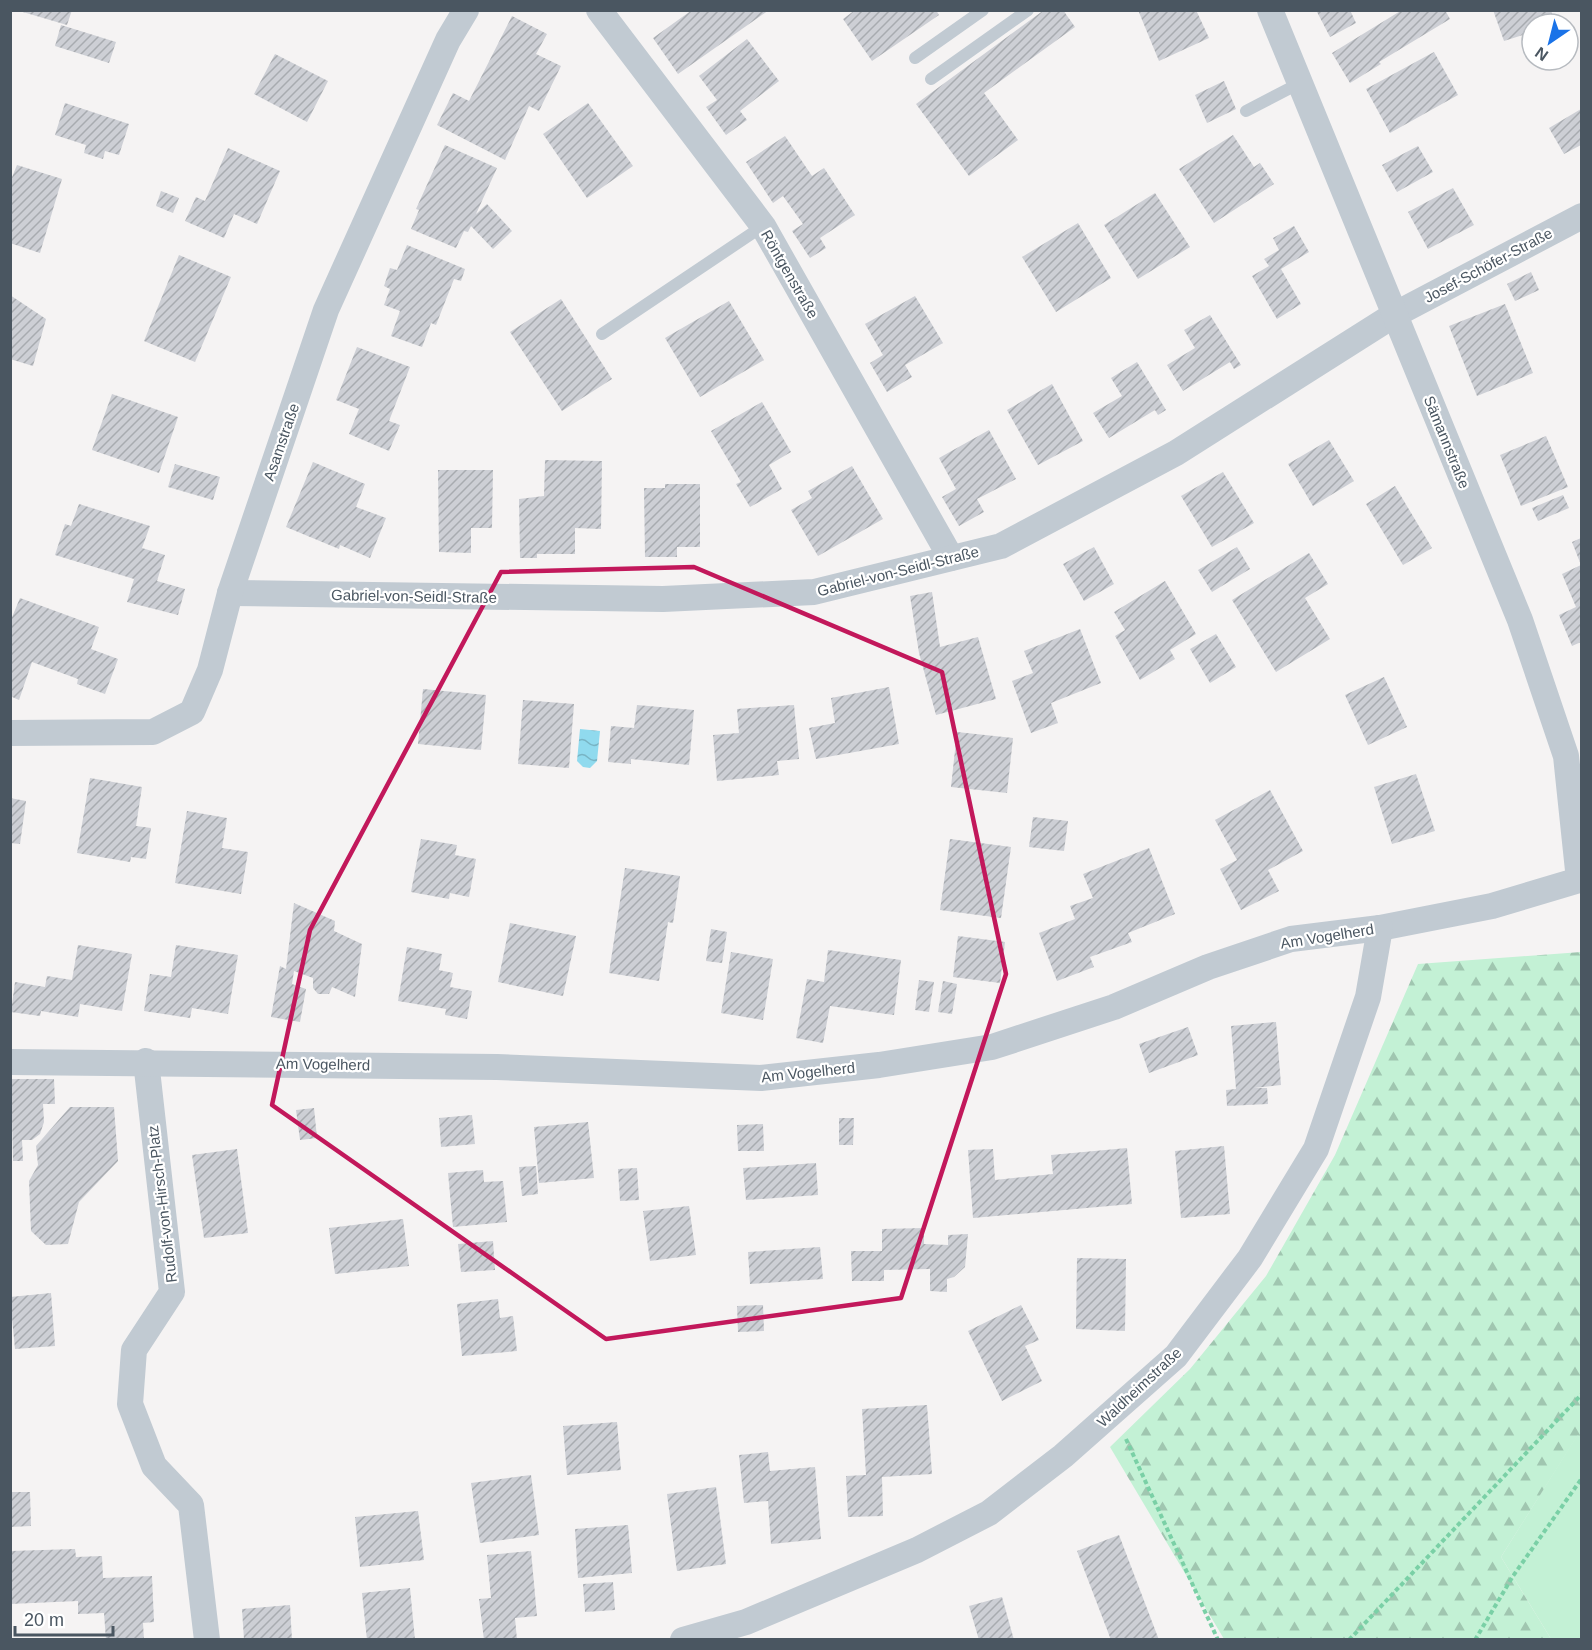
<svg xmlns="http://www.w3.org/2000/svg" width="1592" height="1650" font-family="Arial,sans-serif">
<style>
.grass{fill:#c3f1d5}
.forest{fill:url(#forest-firs)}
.water{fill:url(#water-waves)}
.building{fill:url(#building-hatch)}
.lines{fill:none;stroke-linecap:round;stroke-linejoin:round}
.path{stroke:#7ad0a6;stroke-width:4;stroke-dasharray:4.5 3;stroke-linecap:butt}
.lane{stroke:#c1cad2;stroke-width:12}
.street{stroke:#c1cad2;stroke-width:26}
.marked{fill:none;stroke:#c2185b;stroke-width:4.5;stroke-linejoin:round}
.labels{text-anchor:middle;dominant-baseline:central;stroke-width:4.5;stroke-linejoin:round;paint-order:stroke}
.street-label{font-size:15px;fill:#4a5661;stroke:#fff}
</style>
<defs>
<pattern id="forest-firs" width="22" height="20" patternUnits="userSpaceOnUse" patternTransform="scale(1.5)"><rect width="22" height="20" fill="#c3f1d5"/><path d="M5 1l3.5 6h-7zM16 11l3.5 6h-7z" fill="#a0c6b0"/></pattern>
<pattern id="water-waves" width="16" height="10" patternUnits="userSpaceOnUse" patternTransform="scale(1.5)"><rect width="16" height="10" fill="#90daee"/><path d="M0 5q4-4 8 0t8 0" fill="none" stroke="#78b4c4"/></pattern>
<pattern id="building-hatch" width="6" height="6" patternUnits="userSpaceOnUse" patternTransform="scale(1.5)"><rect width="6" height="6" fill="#cdcfd5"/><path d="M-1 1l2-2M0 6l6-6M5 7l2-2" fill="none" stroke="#a8abb0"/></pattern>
</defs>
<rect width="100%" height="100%" fill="#f5f3f3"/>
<polygon class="grass" points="1578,1434 1582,1446 1581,1639 1551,1639 1501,1557"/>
<polygon class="forest" points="1581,952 1581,1446 1578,1435 1501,1557 1551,1639 1224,1639 1110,1447 1190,1369 1266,1276 1335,1155 1418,964"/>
<polygon class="water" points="580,729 600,731 597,761 590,768 583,767 577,761"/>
<g class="building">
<polygon points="16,10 72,10 67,25"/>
<polygon points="692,10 769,10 678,74 653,38"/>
<polygon points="855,10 936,10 939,15 872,61 843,19"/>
<polygon points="1044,10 1063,10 1075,27 984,93 1018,140 969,176 916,104"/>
<polygon points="1138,10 1196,10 1209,38 1159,61"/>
<polygon points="1316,10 1350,10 1356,23 1330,37"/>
<polygon points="1402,10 1445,10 1450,19 1379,62 1381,64 1350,83 1332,53"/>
<polygon points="1493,10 1551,10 1555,24 1532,24 1532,32 1504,41"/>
<polygon points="512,16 547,34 536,54 561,66 539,111 529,106 505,160 437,125 453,93 469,101"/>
<polygon points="61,25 116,42 109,63 55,46"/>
<polygon points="747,39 779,81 740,111 747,120 726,135 706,107 717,100 699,76"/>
<polygon points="1434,52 1458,95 1390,133 1366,89"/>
<polygon points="275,54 328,81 307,122 254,94"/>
<polygon points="1224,81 1236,109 1207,123 1195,95"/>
<polygon points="65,103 129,124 119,155 105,151 103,159 84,153 86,145 55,135"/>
<polygon points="588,103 633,166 587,198 543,134"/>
<polygon points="1581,109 1581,145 1564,154 1549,128"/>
<polygon points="1233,135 1254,167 1260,163 1274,184 1214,223 1179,169"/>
<polygon points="785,136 812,176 824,168 855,215 820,238 826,248 810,258 792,231 803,224 783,196 773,203 746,162"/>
<polygon points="445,145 497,168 476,214 487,204 512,231 493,249 471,226 468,232 464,231 456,248 411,229 419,210 416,209"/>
<polygon points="1418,146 1433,172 1397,192 1382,165"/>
<polygon points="228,148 280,171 257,224 234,214 224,238 185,221 196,197 205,201"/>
<polygon points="17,165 62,179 40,253 10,243 10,182"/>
<polygon points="1453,188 1474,225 1428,249 1408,212"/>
<polygon points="161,191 179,198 173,213 156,206"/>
<polygon points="1155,193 1190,247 1138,279 1104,225"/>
<polygon points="1078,223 1111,278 1056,312 1022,257"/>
<polygon points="1294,226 1309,252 1281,269 1301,304 1277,319 1252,276 1269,266 1264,259 1279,250 1273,238"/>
<polygon points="407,245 465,269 461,281 454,279 436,325 431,323 422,347 391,336 400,311 384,305 390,289 384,286 390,268 397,270"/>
<polygon points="179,255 231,277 195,362 144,341"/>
<polygon points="1531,272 1539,290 1515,301 1507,284"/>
<polygon points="10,295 46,319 33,366 10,359"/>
<polygon points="915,296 943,343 905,365 912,377 887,392 870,363 883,355 865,324"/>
<polygon points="561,299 612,379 562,411 510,332"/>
<polygon points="729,301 764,360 700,397 665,338"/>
<polygon points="1505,304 1533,373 1477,396 1449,326"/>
<polygon points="1210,315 1241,365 1234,369 1230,362 1183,391 1167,365 1195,348 1184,330"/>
<polygon points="357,347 410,367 389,421 400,425 389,451 349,434 359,409 336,400"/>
<polygon points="1137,362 1166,410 1158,415 1155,410 1109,438 1093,413 1122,396 1111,378"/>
<polygon points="1052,384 1083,441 1038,465 1007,410"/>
<polygon points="112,394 178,417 159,473 92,450"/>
<polygon points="762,402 791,452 769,465 782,489 750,507 736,484 741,482 711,431"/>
<polygon points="989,430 1016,479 977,499 984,512 959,526 942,497 956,489 939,458"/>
<polygon points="1546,436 1568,487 1521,506 1500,455"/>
<polygon points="1329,440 1354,481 1313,506 1288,464"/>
<polygon points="545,460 602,461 601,529 575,528 575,554 537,554 537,558 520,558 519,499 544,496"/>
<polygon points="313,462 365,484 356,507 386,518 370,558 340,545 339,549 286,527"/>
<polygon points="175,464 220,477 213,500 168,487"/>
<polygon points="852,466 883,519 818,556 791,510 812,498 808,491"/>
<polygon points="438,470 493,470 492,528 471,528 471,553 439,552"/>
<polygon points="1223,472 1254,523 1212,547 1181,496"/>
<polygon points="665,484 700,484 700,547 677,547 677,557 645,557 644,488 665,488"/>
<polygon points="1395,486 1432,548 1403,565 1366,504"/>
<polygon points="1563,495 1569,508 1538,521 1532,508"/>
<polygon points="79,504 150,526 142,548 165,555 157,581 185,589 178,615 127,602 134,579 55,555 65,524 71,526"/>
<polygon points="1581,538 1581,642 1572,646 1559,615 1576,607 1562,574 1581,565 1572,542"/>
<polygon points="1094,547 1114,584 1084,601 1063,564"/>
<polygon points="1237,547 1250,569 1212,592 1198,570"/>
<polygon points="1309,553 1328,584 1305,598 1330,639 1276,672 1232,600"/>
<polygon points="1165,581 1196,634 1170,650 1175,659 1140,680 1115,636 1125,630 1114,612"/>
<polygon points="932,592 940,647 978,637 996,699 936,715 919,653 910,596"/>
<polygon points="20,598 99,627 91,649 118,659 105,694 77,684 78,679 32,662 19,700 10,696 10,622"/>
<polygon points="1080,629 1101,683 1051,703 1058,723 1031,733 1012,681 1033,673 1024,651"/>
<polygon points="1216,634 1236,667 1210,683 1190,649"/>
<polygon points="1384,677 1407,727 1368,745 1345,695"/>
<polygon points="889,687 899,744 816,759 809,728 835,723 831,698"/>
<polygon points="423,689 486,695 481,750 418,744"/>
<polygon points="523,700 574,704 569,768 518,764"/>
<polygon points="637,705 694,710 689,765 631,759 631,764 608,762 611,726 634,728"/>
<polygon points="794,705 799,759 777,761 779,775 717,781 713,735 739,733 737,709"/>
<polygon points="957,732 1013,738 1007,793 951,787"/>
<polygon points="1416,774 1435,831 1392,844 1374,787"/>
<polygon points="90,778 142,787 136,826 151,828 146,859 131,857 130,862 77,853"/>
<polygon points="1270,790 1303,851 1268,870 1279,891 1241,910 1220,869 1237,860 1215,820"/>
<polygon points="10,798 26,801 20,844 10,843"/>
<polygon points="187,811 227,818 222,848 248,852 241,894 175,883"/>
<polygon points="1033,817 1068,821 1064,851 1029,847"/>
<polygon points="421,839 457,845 455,855 476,859 469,897 450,893 449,899 411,892"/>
<polygon points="950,839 1011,847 1001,918 940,910"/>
<polygon points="1149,848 1175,914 1128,933 1132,942 1090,957 1094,967 1057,981 1039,933 1075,919 1070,906 1093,898 1083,874"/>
<polygon points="625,868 680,876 673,923 668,922 659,981 609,973"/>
<polygon points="294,903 335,921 334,931 362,944 355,997 332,987 329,994 318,994 313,988 313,978 294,971 292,984 306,989 300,1022 271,1017 280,966 286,969"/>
<polygon points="510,923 576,936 563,996 498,982"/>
<polygon points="711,929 727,932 722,963 706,961"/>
<polygon points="958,936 1005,942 1000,983 953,977"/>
<polygon points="78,945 132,954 122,1011 80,1004 78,1017 41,1011 40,1016 11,1012 15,982 45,987 47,976 72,980"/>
<polygon points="176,945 238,955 228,1014 192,1008 190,1018 144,1011 150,974 171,977"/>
<polygon points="407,947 442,954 439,970 453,973 450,987 472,991 467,1019 445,1015 446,1009 398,1001"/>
<polygon points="828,950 901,960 894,1015 830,1006 823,1043 796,1038 807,979 824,982"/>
<polygon points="731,952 773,959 763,1020 721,1013"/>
<polygon points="919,980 934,982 929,1012 915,1010"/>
<polygon points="943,981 957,984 952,1014 938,1012"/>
<polygon points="1276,1022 1281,1085 1254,1088 1267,1088 1268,1104 1227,1106 1226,1090 1236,1089 1231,1026"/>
<polygon points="1188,1027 1198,1055 1149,1073 1139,1044"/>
<polygon points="11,1079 54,1079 55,1104 43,1104 44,1122 40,1134 32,1140 22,1140 23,1161 13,1161"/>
<polygon points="70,1107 114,1107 118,1161 79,1202 68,1244 46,1245 31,1231 29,1181 38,1165 36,1146"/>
<polygon points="314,1108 317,1138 300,1140 296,1110"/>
<polygon points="472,1115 475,1144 441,1147 439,1118"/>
<polygon points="839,1118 854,1118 853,1145 839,1145"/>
<polygon points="588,1122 594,1178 539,1183 534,1127"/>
<polygon points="763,1124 764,1151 738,1151 737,1125"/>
<polygon points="1224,1146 1230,1214 1181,1218 1175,1151"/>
<polygon points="1127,1148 1132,1204 973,1218 968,1150 993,1149 995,1180 1053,1174 1051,1155"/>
<polygon points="237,1149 248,1233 204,1238 192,1155"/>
<polygon points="816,1163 818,1195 746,1200 743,1168"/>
<polygon points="536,1166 538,1194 522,1196 519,1167"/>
<polygon points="637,1168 639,1200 620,1201 618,1169"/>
<polygon points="483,1170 484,1182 503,1181 507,1222 453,1227 448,1173"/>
<polygon points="689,1206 696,1255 650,1261 643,1211"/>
<polygon points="403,1219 409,1266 335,1274 329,1228"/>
<polygon points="924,1228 924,1244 948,1245 948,1235 968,1234 965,1267 954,1277 947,1279 947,1292 930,1291 930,1269 884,1270 884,1281 852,1281 851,1251 882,1251 882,1229"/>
<polygon points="493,1241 495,1270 461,1272 458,1244"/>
<polygon points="820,1247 823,1279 750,1284 748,1252"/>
<polygon points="1077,1258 1126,1259 1125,1331 1076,1329"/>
<polygon points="51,1293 55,1346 15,1349 10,1297"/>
<polygon points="498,1299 500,1318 513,1316 517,1351 462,1356 457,1304"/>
<polygon points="763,1305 764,1331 738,1332 737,1306"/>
<polygon points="1021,1305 1039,1340 1025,1346 1042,1381 1002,1401 968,1331"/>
<polygon points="927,1405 932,1474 882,1477 883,1516 848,1517 846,1476 866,1475 862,1409"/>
<polygon points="617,1422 621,1470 567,1475 563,1426"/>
<polygon points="768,1452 770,1471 815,1467 821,1539 771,1544 768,1501 744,1503 739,1455"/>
<polygon points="531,1475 539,1535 480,1543 471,1483"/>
<polygon points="716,1487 726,1564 677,1571 667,1494"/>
<polygon points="10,1492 30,1492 31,1526 10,1527"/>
<polygon points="418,1511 424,1560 360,1567 355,1517"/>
<polygon points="628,1525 632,1573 578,1578 575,1529"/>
<polygon points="1119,1535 1159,1640 1111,1640 1077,1551"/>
<polygon points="75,1549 76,1557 102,1556 103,1578 152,1576 154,1622 143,1623 144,1640 106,1640 104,1613 78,1614 78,1601 10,1604 10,1551"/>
<polygon points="531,1551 537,1616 515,1618 517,1640 484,1640 479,1599 491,1598 487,1555"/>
<polygon points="613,1582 615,1610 585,1612 583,1584"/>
<polygon points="410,1588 415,1640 367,1640 362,1593"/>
<polygon points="1002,1597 1014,1640 979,1640 969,1606"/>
<polygon points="290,1605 292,1640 244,1640 242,1609"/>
</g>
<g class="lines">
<g class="path">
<polyline points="1126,1439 1218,1640"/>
<polyline points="1349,1640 1582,1394"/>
<polyline points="1475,1640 1513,1576 1582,1478"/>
</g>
<g class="lane">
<polyline points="915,58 983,10"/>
<polyline points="931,79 1028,10"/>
<polyline points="1246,111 1300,83"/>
<polyline points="602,334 763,226"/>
</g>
<g class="street">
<polyline points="599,10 763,226 951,558"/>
<polyline points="230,593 663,599 814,592 1001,546 1176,453 1394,315 1582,216"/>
<polyline points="10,733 153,732 192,712 210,670 230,593 326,310 448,40 466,10"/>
<polyline points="146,1061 172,1292 134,1350 130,1404 154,1466 191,1505 207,1640"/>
<polyline points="10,1062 497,1067 761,1078 879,1065 992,1047 1114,1007 1208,967 1291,939 1380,928 1492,906 1579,880 1566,756 1520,620 1270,10"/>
<polyline points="683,1640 746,1622 917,1550 989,1513 1063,1456 1176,1356 1250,1258 1316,1149 1368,997 1380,928"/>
</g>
</g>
<path class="marked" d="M694,567L942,672L1006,974L901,1298L606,1339L272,1105L310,930L501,572Z"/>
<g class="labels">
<g class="street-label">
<text transform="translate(1488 265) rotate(-28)">Josef-Schöfer-Straße</text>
<text transform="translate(790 274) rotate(60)">Röntgenstraße</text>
<text transform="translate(281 442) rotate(-71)">Asamstraße</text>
<text transform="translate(1447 442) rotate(68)">Sämannstraße</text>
<text transform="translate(898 571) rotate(-14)">Gabriel-von-Seidl-Straße</text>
<text transform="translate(414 596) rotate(1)">Gabriel-von-Seidl-Straße</text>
<text transform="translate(1327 936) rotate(-9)">Am Vogelherd</text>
<text transform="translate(323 1064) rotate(1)">Am Vogelherd</text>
<text transform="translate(808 1072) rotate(-6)">Am Vogelherd</text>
<text transform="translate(162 1204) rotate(-97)">Rudolf-von-Hirsch-Platz</text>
<text transform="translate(1139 1387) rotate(-43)">Waldheimstraße</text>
</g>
</g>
<rect width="1592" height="1650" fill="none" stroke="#4a5661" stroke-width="24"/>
<g transform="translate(1550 42) rotate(215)"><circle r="28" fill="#ffffff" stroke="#b7bbc0" stroke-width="1.5"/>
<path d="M0-4.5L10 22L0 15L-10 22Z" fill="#1a73e8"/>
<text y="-9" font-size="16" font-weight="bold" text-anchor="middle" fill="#4a5661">N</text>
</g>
<path d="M15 1626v9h98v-9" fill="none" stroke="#4a5661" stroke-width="3"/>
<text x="24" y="1626" font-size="18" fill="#4a5661" stroke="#ffffff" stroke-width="4.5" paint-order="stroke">20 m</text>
</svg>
